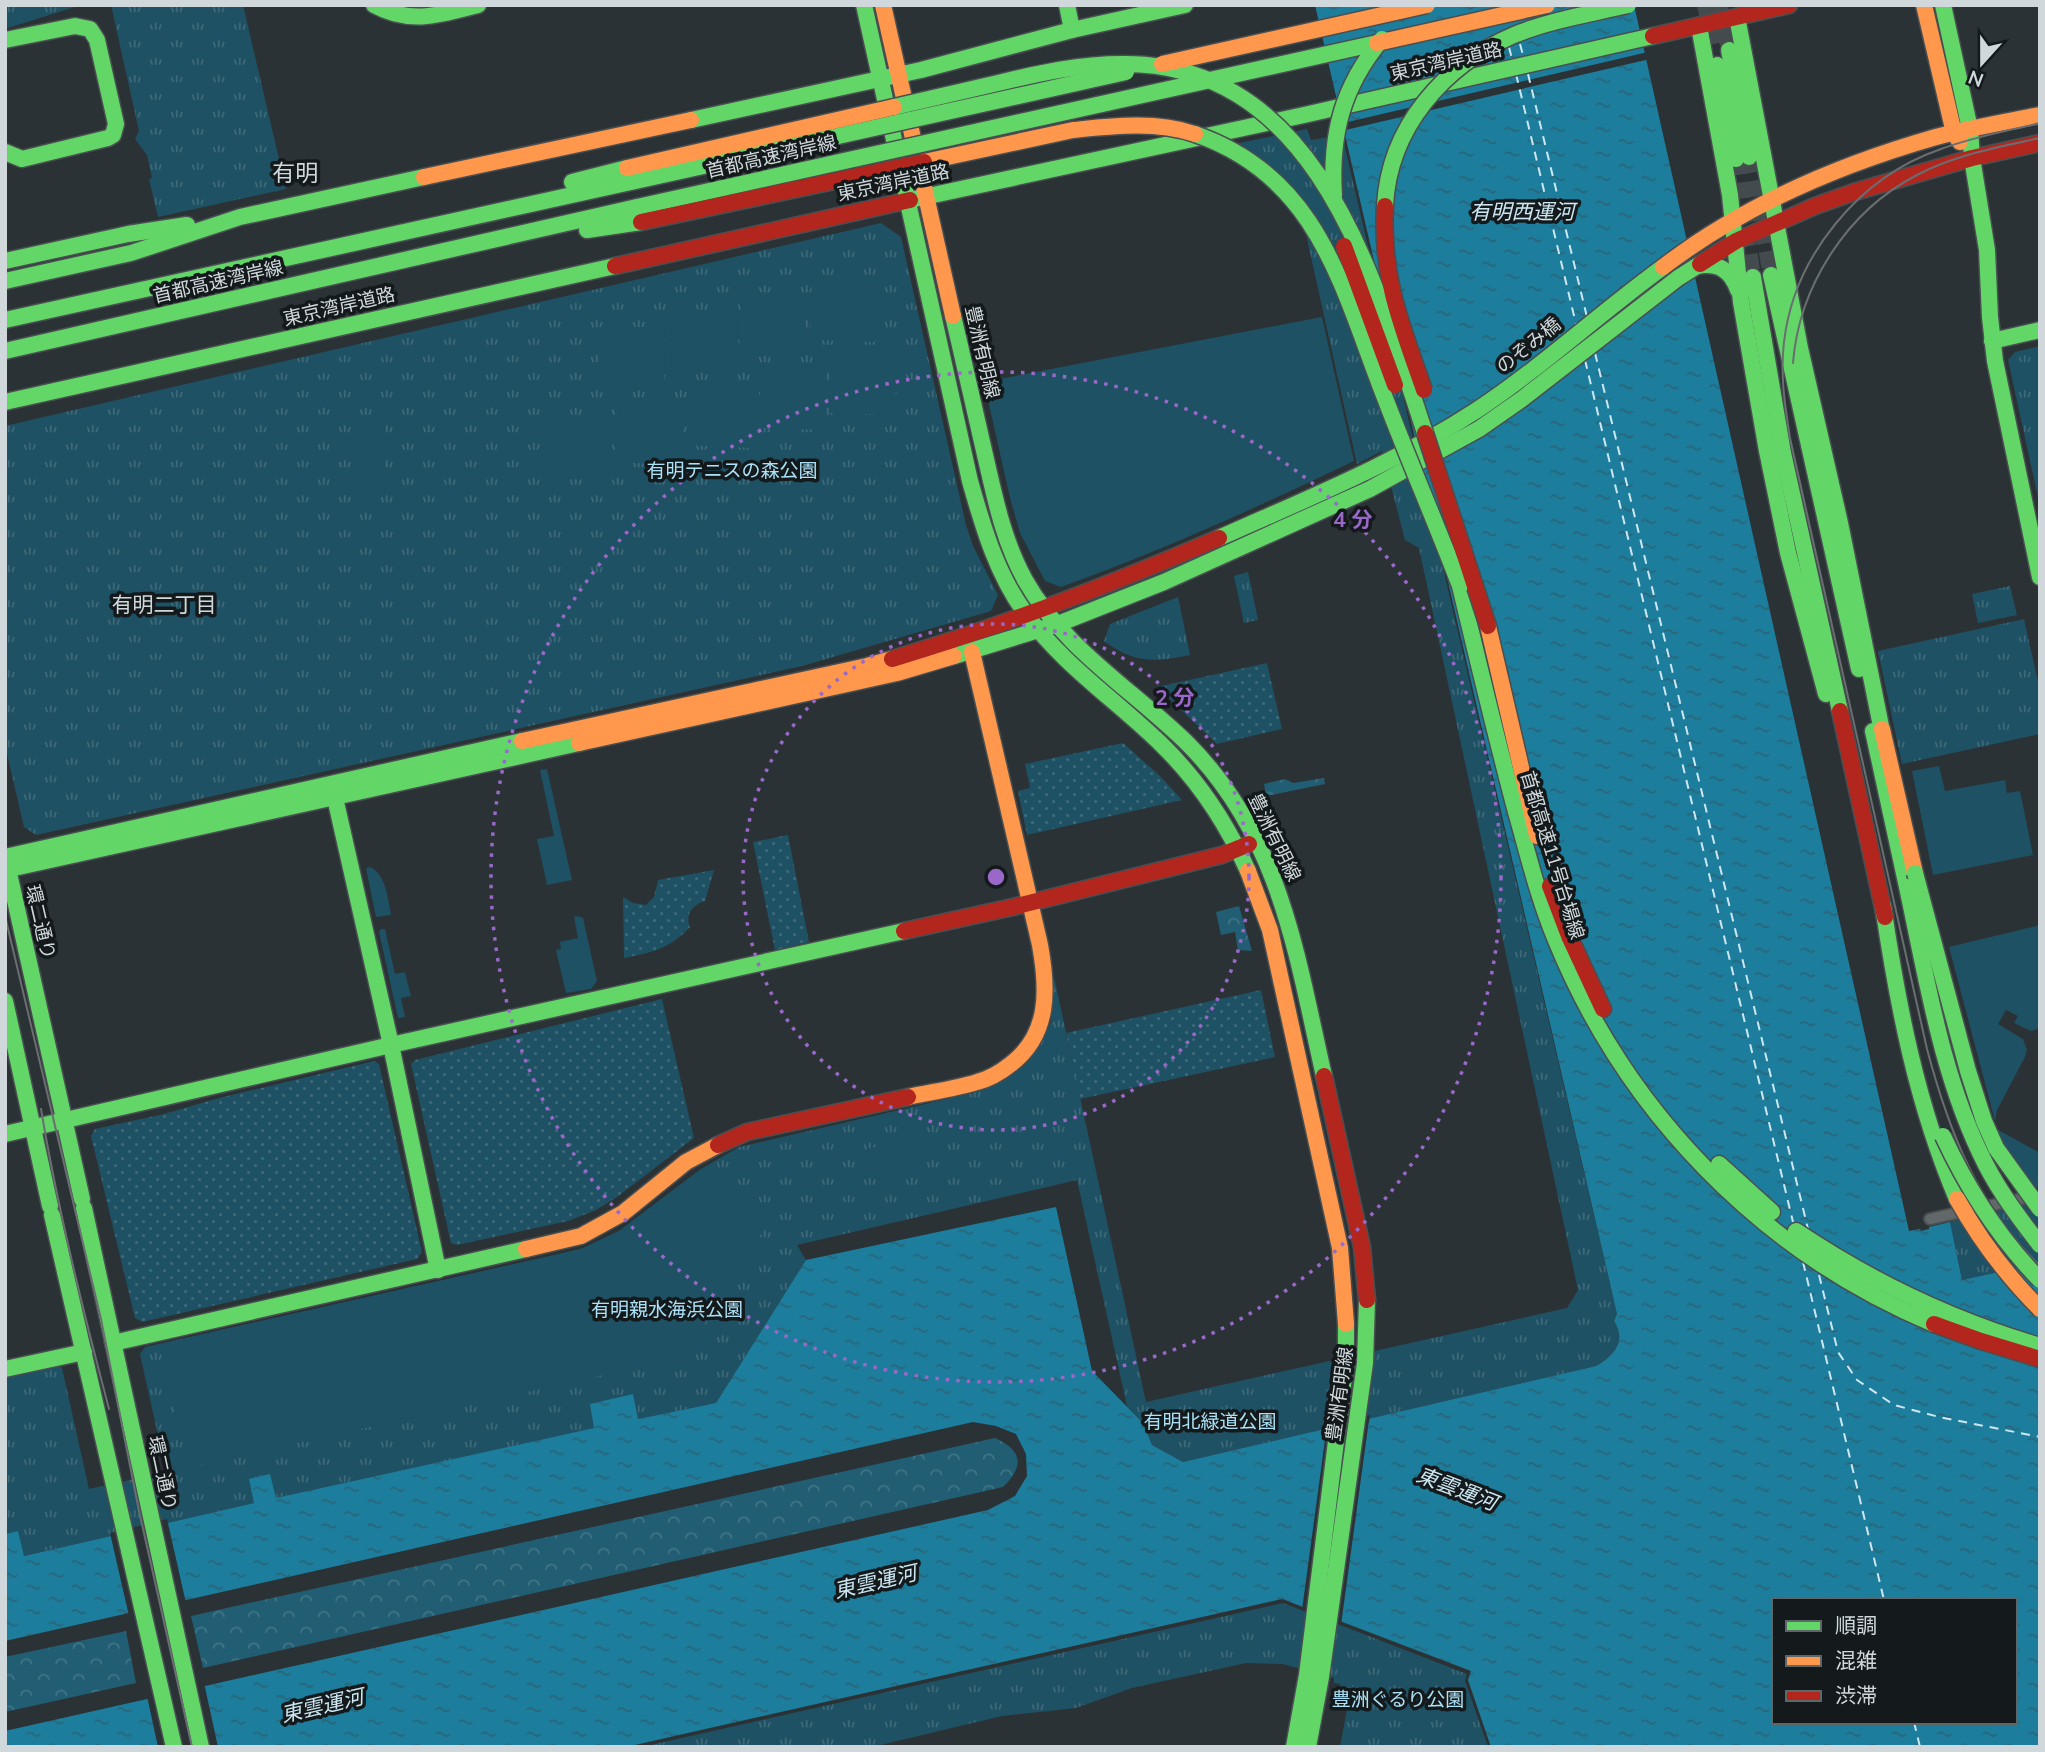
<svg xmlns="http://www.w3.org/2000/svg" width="2045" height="1752" font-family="Mulish,'Noto Sans JP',sans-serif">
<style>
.grass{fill:url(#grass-dots)}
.forest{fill:url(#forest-crowns)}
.park{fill:url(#park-tufts)}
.garden{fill:#1e5163}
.water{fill:url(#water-ripples);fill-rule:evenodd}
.pier{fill:#2b3235}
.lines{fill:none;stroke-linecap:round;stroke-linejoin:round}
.ferry{stroke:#cde7f2;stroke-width:2;stroke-dasharray:9 7;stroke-linecap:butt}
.secondary-tunnel{stroke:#444b4e;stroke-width:16;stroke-dasharray:16 8;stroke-linecap:butt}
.street-casing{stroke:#494f51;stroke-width:14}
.fast-casing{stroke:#494f51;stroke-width:19}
.slow-casing{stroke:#494f51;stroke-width:19}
.jam-casing{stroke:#494f51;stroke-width:19}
.street{stroke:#62686a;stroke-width:10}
.fast{stroke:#63d668;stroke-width:16}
.slow{stroke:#ff974d;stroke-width:16}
.jam{stroke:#b3261e;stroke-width:16}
.tram{stroke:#6a6e71;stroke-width:2}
.fast-bridge-casing{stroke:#494f51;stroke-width:19;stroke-linecap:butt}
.slow-bridge-casing{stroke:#494f51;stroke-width:19;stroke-linecap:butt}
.jam-bridge-casing{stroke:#494f51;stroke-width:19;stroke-linecap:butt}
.fast-bridge{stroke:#63d668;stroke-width:16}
.slow-bridge{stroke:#ff974d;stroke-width:16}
.jam-bridge{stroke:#b3261e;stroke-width:16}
.ring{fill:none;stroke:#9968c9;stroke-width:3.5;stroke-dasharray:3.5 7}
.labels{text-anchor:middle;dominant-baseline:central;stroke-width:7;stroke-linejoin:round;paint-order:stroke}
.street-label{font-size:19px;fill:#d0d8db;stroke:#141a1c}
.park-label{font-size:19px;fill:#abe1f7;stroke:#141a1c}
.water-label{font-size:21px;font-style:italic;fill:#cde7f2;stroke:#141a1c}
.neighbourhood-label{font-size:21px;fill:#d0d8db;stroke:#141a1c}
.quarter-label{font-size:23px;fill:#d0d8db;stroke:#141a1c}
.centre{fill:#9968c9;stroke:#141a1c;stroke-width:3.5}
.ring-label{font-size:21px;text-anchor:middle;font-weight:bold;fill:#9968c9;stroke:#141a1c;stroke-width:7;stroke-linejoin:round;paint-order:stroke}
</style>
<defs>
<pattern id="grass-dots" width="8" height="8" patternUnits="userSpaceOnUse" patternTransform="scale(1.75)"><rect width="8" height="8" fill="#1e5163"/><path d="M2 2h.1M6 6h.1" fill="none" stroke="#3e6979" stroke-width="1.8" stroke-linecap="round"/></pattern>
<pattern id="forest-crowns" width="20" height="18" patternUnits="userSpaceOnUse" patternTransform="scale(1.75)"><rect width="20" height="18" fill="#215e73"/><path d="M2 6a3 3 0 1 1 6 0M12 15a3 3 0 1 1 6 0" fill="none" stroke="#407486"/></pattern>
<pattern id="park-tufts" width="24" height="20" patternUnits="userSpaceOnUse" patternTransform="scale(1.75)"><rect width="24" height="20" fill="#1e5163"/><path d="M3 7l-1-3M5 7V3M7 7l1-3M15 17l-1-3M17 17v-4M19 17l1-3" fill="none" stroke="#3e6979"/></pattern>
<pattern id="water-ripples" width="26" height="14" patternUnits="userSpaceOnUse" patternTransform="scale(1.75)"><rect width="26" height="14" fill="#1c7d9c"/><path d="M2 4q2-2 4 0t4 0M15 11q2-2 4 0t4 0" fill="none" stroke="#2a6578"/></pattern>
</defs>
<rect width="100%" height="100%" fill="#2b3235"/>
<g class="grass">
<polygon points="1267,663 1282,729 1217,744 1157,687"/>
<polygon points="1123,743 1159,775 1182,800 1027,835 1018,791 1030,788 1025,764"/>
<polygon points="788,835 809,942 775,950 753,842"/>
<path d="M714,870L705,901C692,905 685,914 690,927C669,949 654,952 624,958L623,897L633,903L646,905L654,897L658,880Z"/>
<polygon points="1261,990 1275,1057 1080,1099 1066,1033"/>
<polygon points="662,999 694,1138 617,1197 596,1210 568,1221 457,1245 451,1243 411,1064 415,1060"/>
<polygon points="374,1061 379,1064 422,1252 417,1259 142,1322 135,1318 91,1136 95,1129 164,1114 219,1098"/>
</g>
<g class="forest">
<polygon points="1324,778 1325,784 1266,796 1264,784 1285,779 1293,783"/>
<polygon points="1239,906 1252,951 1238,950 1235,932 1221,935 1216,912"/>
<path d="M995,1438C1022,1450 1025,1466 1003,1487L203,1668L191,1616Z"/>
<polygon points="126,1631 136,1683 5,1712 5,1657"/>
</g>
<g class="park">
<polygon points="5,5 81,5 5,29"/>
<polygon points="111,5 243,5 286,189 158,217 149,179 152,178 147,155 135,139 139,131"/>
<path d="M1307,129L1311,140L1342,135L1617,1314L1614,1321C1627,1341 1614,1356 1596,1366L1183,1462L1152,1445L1143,1423L1127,1406L1077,1180L797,1245L806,1260L716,1403L638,1419L633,1395L595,1428L276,1498L270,1475L254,1503L23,1556L18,1531L5,1534V1378L59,1366L62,1368L89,1489L166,1472L140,1354L145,1347L581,1249L619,1231L701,1169L739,1147L973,1093L1003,1081L1027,1062L1043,1039L1051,1022L1054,977L1146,1402L1567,1308L1578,1290L1419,548L1405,540L1382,451L1357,464L1298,198L1230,145Z"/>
<polygon points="881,223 901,237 966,525 973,546 998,595 991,611 802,666 36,835 24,827 5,745 5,426"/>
<polygon points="2040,346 2040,506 2008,360 2015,352"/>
<polygon points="1248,572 1258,620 1244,623 1234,576"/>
<polygon points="2010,586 2017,615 1978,623 1972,594"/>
<path d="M1178,597L1190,655C1155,662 1135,664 1104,641L1110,624Z"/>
<polygon points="2024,619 2040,691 2040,734 1902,764 1878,651"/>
<polygon points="2040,1199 2040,1263 1962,1280 1950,1222"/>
<polygon points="1283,1603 1467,1674 1465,1681 1488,1747 1340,1747 1350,1693 1340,1691 1340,1684 1334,1683 1334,1678 1283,1664 1246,1663 1132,1688 1076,1708 1002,1716 872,1747 642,1747"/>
</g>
<g class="garden">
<polygon points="812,278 877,281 875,342 810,340"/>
<polygon points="741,293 806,296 804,357 739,355"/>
<polygon points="672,309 737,311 735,373 670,370"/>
<path d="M1322,317L1354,461C1258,507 1161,551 1061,587L1045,581L1020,533L1010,498L984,382Z"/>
<polygon points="601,326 666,328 664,390 599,388"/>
<polygon points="832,351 897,353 895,415 830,413"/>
<polygon points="761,366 827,368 825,430 759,428"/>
<polygon points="690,383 755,386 753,448 688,445"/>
<polygon points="617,401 683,403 681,465 616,462"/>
<polygon points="548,416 613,418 611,480 546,478"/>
<polygon points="353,423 385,424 383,486 351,485"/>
<polygon points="1939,766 1945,791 2005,780 2007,793 2020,791 2033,855 1933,875 1912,771"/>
<polygon points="547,769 572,880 547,885 537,839 554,836 540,770"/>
<path d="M370,867C386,874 388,899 391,915L376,917L366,868Z"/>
<polygon points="578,916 583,918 597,981 591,989 566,993 556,950 561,949 560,942 578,938 574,917"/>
<polygon points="2040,925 2040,1028 2031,1031 2014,1023 2018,1016 2006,1010 1998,1024 2023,1039 2027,1050 2025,1057 1997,1110 1995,1121 1949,947"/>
<polygon points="381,929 385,929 395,974 405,972 411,996 401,998 405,1017 398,1018 379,932"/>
<polygon points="1993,1127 2040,1153 2040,1187 2031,1189"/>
<polygon points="919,1137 927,1165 873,1177 866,1149"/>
<polygon points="701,1169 775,1212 684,1357 189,1467 160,1344 581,1249 619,1231"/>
</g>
<path class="water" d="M1315,5H1634L1909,1231L1920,1229L1921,1231L1929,1229V1227L1950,1222L1962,1280L2040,1263V1747H1491L1468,1680L1471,1671L1282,1599L626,1747H5V1731L988,1510L1015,1496L1027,1476L1026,1454L1016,1434L996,1426L973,1422L5,1641V1534L18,1531L24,1556L254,1503L249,1479L270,1474L276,1498L594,1428L590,1404L633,1394L638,1419L716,1403L806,1260L1056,1207L1092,1371L1143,1423L1152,1445L1183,1462L1596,1366C1614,1356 1627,1341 1614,1321L1617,1314ZM1774,1600H2015V1722H1774Z"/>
<g class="pier">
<polygon points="1648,52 1650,59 1341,131 1339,124"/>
<polygon points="1370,1415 1368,1427 1341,1625 1302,1610 1327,1425"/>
<polygon points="167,1519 186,1603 129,1616 110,1533"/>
<polygon points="204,1683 218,1747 158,1747 147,1696"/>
</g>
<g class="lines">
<g class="ferry">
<polyline points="1520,44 1523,55"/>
<polyline points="1509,47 1512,59"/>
<polyline points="1516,74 1576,324"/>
<polyline points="1528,74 1587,317"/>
<polyline points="1595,353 1808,1229"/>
<polyline points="1585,360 1793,1222"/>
<polyline points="1803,1262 1884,1600"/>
<polyline points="1819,1275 1838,1352 1857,1380 1894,1405 1939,1417 2040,1437"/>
<polyline points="1914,1722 1920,1747"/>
</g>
<g class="secondary-tunnel">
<polyline points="1705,5 1715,52"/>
<polyline points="1719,5 1729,50"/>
<polyline points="1749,157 1771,275"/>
<polyline points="1736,159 1753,277"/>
</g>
<defs>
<polyline id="street" points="1930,1219 2034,1196"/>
<g id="fast">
<path d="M374,5C410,25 440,15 478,5"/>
<path d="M864,5L970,481C983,527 997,575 1026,614C1063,665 1116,700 1161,744C1198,780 1227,824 1248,871"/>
<polyline points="1067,5 1072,30"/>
<polyline points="1943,5 1970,129 1972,158 1987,250 1990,317 1995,361 2040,577"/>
<polyline points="1737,17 1800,348 1840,523 1884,741"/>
<polyline points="1699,26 1730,195 1741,302 1767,451 1788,553 1826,694"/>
<polyline points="5,40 75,26 90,29 97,40 116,124 113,135 108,138 22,159 5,152"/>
<polyline points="1729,50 1749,157"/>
<polyline points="1717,65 1736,159"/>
<polyline points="691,120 921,70 1072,30 1185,5"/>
<polyline points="572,182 627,168"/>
<polyline points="910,200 1304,115 1653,36"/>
<polyline points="587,230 641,222"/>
<polyline points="5,261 128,234 187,225"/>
<path d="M1697,266C1718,262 1731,270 1738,290"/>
<polyline points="1771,275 1859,669"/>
<polyline points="1753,277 1783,453 1840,711"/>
<polyline points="5,281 131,253 240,217 424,177"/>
<path d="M953,316C964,362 974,408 985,455C995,498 1003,540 1025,580C1063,648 1133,690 1188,744C1281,838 1296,953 1324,1076"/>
<polyline points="5,320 631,182"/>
<polyline points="1992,341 2040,330"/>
<polyline points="5,351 637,207"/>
<polyline points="5,402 615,266"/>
<path d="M1219,538C1306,499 1396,463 1477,410C1542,367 1600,313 1663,267"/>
<path d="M1460,586C1478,661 1496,737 1516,812C1528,854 1538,897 1555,938C1625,1111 1761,1252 1934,1324"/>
<polyline points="954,656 1058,624 1164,582 1370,489 1479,429 1522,399 1678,278 1700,264"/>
<polyline points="1873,731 1907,887"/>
<polyline points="333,789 391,1045 438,1270"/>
<polyline points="5,857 522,741"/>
<polyline points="6,860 82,1199"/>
<polyline points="5,870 579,743"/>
<path d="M1883,906C1898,1007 1917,1105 1957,1199"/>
<polyline points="5,1001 50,1206"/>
<polyline points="5,1134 391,1045 904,931"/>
<polyline points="1719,1164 1772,1212"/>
<polyline points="84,1208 201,1747"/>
<polyline points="52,1215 174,1747"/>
<path d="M1796,1231C1872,1282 1952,1320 2040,1346"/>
<polyline points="113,1343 526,1249"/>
<polyline points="5,1369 84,1352"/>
<polyline points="1294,1747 1307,1675 1346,1361 1346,1324"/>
<polyline points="1308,1747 1321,1677 1365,1363 1367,1300"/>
</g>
<g id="slow">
<polyline points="883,5 953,316"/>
<polyline points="1924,5 1954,133 1960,142"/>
<polyline points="424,177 691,120"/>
<path d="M1663,267C1744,205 1838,165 1936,137C1970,128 2005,122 2040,115"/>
<polyline points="1488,626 1537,836"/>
<polyline points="1882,729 1915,873"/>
<polyline points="522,741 867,666 892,659"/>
<polyline points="579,743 897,673 954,656"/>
<polyline points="1248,871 1270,930 1340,1248 1346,1324"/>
<path d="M908,1097C931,1092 955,1089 977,1082C989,1079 1001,1072 1011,1064C1050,1034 1048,989 1040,945L972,652"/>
<polyline points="526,1249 581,1236 623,1213 686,1162 718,1145"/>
</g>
<g id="jam">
<polyline points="1653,36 1789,5"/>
<polyline points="1700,264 1736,241 1815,206 1854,192 1972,158 2040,143"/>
<polyline points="615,266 910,200"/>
<path d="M892,659C1003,626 1112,584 1219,538"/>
<polyline points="1840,711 1885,917"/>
<polyline points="1550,886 1569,936 1603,1009"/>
<polyline points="904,931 1013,907 1222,855 1249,844"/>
<polyline points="1324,1076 1362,1247 1367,1300"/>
<polyline points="718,1145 747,1132 908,1097"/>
<polyline points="1934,1324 1981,1341 2040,1359"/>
</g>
</defs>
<use href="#street" class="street-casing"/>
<use href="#fast" class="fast-casing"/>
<use href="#slow" class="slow-casing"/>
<use href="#jam" class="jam-casing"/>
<use href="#street" class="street"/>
<use href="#fast" class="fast"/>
<use href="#slow" class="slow"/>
<use href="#jam" class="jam"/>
<g class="tram">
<path d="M2040,123C2007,131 1973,137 1941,149C1859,177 1794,256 1784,342C1780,375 1785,406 1790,438L1927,1049C1949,1132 1977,1204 2040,1266"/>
<path d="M1793,363C1799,286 1847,211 1917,175C1954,155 1999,147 2040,138"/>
<polyline points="5,916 101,1319 139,1511 192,1747"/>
<path d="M41,1109C58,1210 83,1310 109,1409"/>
</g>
<defs>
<g id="fast-bridge">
<path d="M894,107C928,99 963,91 998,83C1039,73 1080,64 1123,64C1320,63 1375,284 1425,433"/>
<path d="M1195,134C1320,177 1342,289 1385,398C1409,461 1436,523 1460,586"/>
<polyline points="631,182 1126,72"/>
<path d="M1334,196C1330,135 1342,87 1382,39"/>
<path d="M1385,206C1389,127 1444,65 1514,35C1550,20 1590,14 1628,5"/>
<polyline points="637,207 1377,43"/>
<polyline points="1915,873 1968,1071 1984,1121 1996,1148 2040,1209"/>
<path d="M1907,887C1927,980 1942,1079 1986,1165C2001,1194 2020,1219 2040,1245"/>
<path d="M1943,1136C1968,1190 1998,1237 2040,1280"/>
</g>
<g id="slow-bridge">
<polyline points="1377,43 1547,5"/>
<polyline points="1162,64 1427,5"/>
<path d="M924,162L1073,130C1114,126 1155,121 1195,134"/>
<polyline points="627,168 894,107"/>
<path d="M1957,1199C1980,1240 2007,1276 2040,1309"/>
</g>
<g id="jam-bridge">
<path d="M1385,206C1381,277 1401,324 1424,390"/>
<polyline points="641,222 924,162"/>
<polyline points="1344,246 1395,385"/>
<polyline points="1425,433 1488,626"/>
</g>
</defs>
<use href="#fast-bridge" class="fast-bridge-casing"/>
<use href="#slow-bridge" class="slow-bridge-casing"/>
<use href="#jam-bridge" class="jam-bridge-casing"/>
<use href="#fast-bridge" class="fast-bridge"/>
<use href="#slow-bridge" class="slow-bridge"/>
<use href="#jam-bridge" class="jam-bridge"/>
</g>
<g class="ring">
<circle cx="996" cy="877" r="253"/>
<circle cx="996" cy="877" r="505"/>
</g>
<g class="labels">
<g class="street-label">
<text transform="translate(1446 61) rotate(-13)">東京湾岸道路</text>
<text transform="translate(771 156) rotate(-13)">首都高速湾岸線</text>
<text transform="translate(893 182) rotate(-12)">東京湾岸道路</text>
<text transform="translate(218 281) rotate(-13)">首都高速湾岸線</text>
<text transform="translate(339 306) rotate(-13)">東京湾岸道路</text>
<text transform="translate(1528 345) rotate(-39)">のぞみ橋</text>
<text transform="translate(983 352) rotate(77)">豊洲有明線</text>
<text transform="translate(1275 837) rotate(64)">豊洲有明線</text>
<text transform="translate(1553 855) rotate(73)">首都高速11号台場線</text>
<text transform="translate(41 922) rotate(77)">環二通り</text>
<text transform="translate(1339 1394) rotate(-82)">豊洲有明線</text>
<text transform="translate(163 1473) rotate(78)">環二通り</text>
</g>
<g class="park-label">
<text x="732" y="470">有明テニスの森公園</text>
<text x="667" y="1309">有明親水海浜公園</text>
<text x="1210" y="1421">有明北緑道公園</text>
<text x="1398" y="1699">豊洲ぐるり公園</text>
</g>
<g class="water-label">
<text x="1522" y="211">有明西運河</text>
<text transform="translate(1457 1488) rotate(21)">東雲運河</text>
<text transform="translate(875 1581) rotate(-13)">東雲運河</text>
<text transform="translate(322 1705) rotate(-13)">東雲運河</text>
</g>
<g class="neighbourhood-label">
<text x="164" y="604">有明二丁目</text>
</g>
<g class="quarter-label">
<text x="295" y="172">有明</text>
</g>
</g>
<circle cx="996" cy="877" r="10" class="centre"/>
<g class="ring-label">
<text x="1353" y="527">4 分</text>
<text x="1175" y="705">2 分</text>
</g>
<rect width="2045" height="1752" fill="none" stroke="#d0d8db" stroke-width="14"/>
<rect x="1772" y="1598" width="245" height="126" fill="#141a1c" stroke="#5f6668" stroke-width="2"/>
<rect x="1786" y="1621" width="35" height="10" fill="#63d668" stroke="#5f6668" stroke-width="2"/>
<text x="1835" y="1633" font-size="21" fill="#d0d8db">順調</text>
<rect x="1786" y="1656" width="35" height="10" fill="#ff974d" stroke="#5f6668" stroke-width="2"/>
<text x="1835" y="1668" font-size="21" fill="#d0d8db">混雑</text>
<rect x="1786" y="1691" width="35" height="10" fill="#b3261e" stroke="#5f6668" stroke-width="2"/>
<text x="1835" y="1703" font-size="21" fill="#d0d8db">渋滞</text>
<g transform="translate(1982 63) rotate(201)" stroke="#141a1c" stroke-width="5" paint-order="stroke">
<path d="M0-5L12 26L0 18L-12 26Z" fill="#d0d8db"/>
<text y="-10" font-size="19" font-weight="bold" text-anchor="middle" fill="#d0d8db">N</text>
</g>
</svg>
